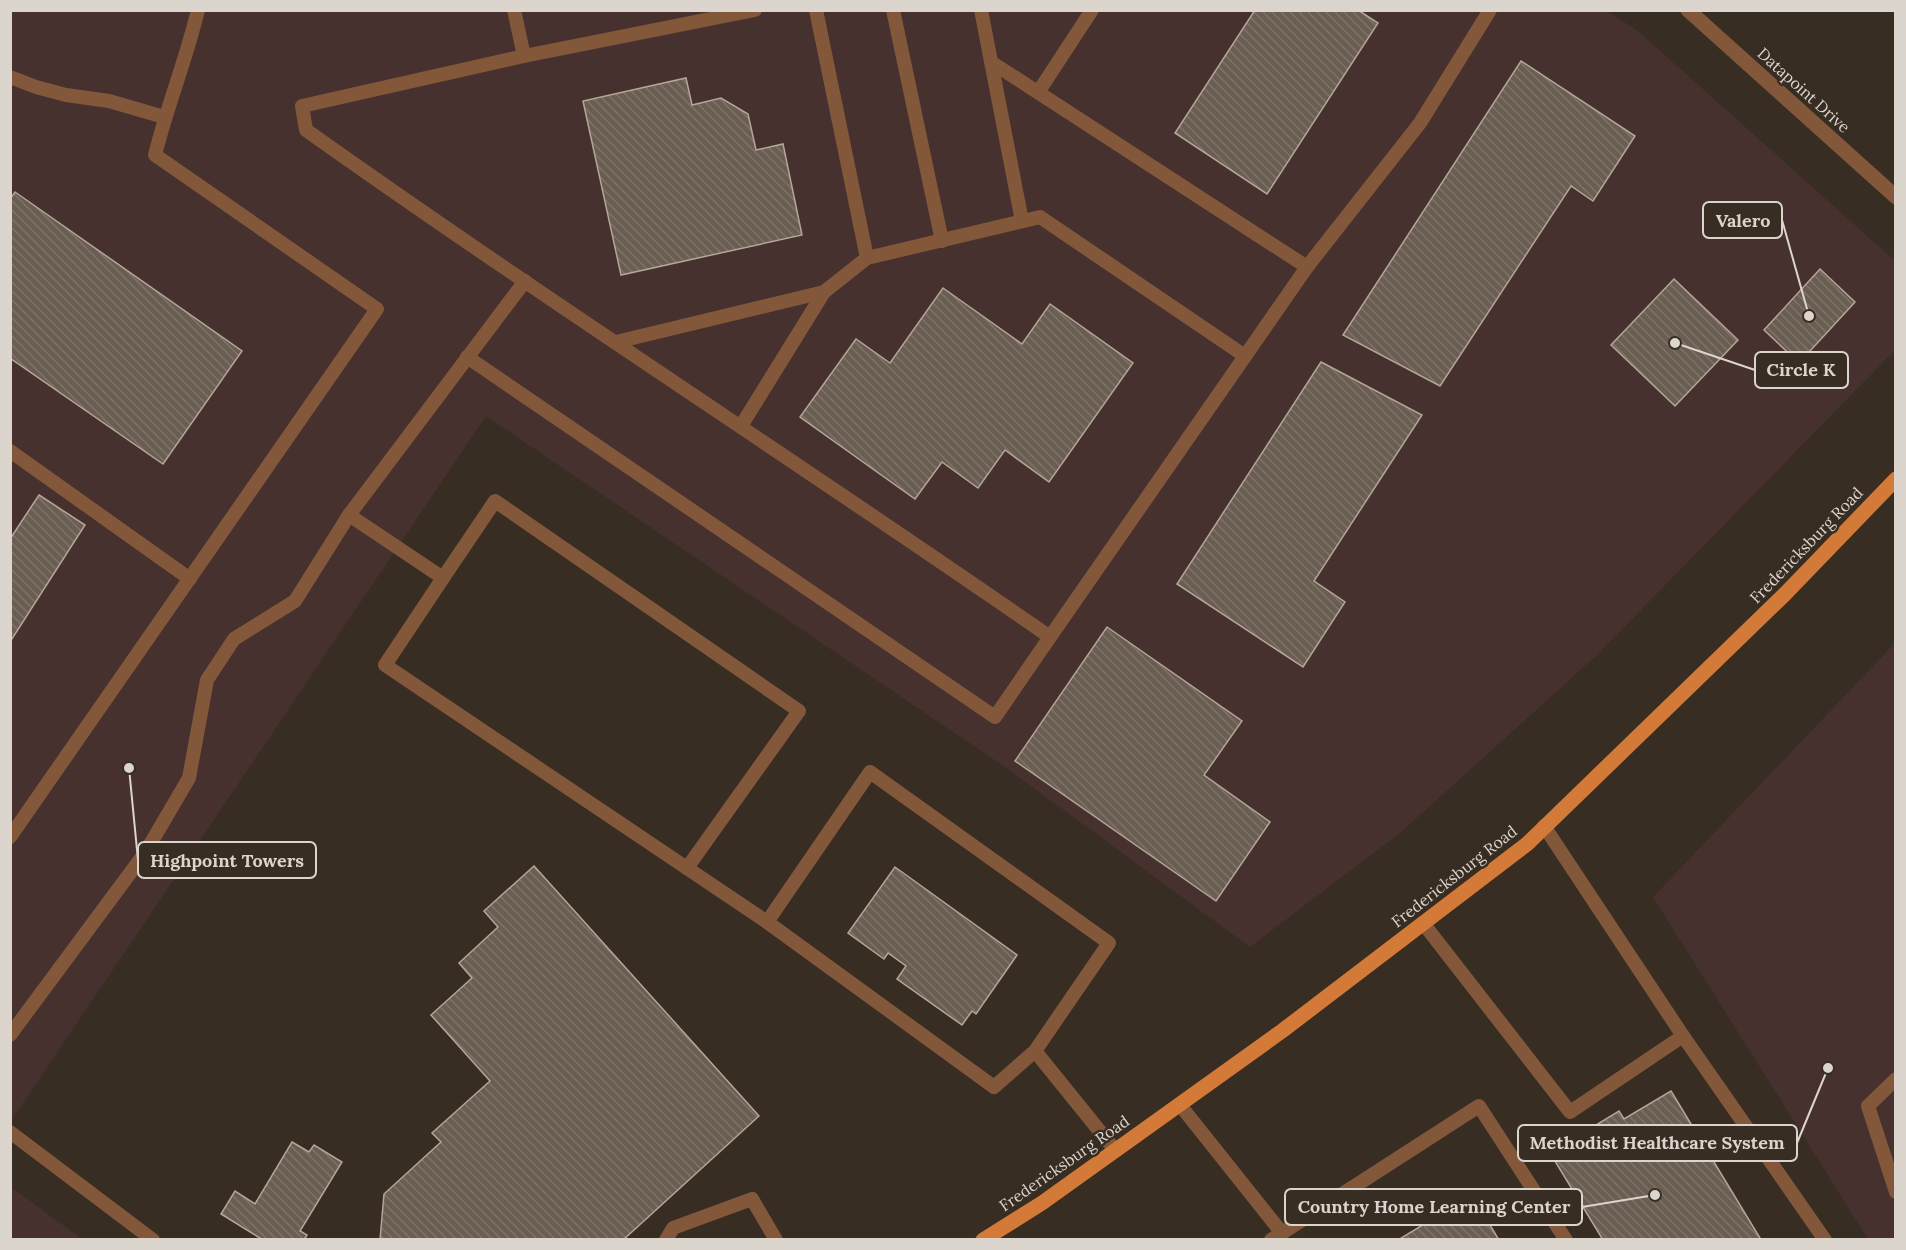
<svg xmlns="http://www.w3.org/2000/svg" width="1906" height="1250" font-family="Lora,serif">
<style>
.commercial{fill:#46312f}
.building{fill:url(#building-back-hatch);stroke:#b4a698;stroke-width:1.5}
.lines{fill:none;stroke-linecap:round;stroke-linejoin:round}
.lane{stroke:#83573a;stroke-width:14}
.street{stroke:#83573a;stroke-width:15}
.primary{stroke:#d47a39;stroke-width:15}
.labels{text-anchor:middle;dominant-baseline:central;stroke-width:5;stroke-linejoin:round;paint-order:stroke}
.street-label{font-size:16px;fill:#dcd5ce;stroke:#382d22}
.leader{fill:none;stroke:#dcd5ce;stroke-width:2}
.callout-dot{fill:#dcd5ce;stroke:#382d22;stroke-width:2}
.callout{fill:#382d22;stroke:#dcd5ce;stroke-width:2}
.callout-label{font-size:18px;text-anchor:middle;font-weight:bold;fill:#dcd5ce}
</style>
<defs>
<pattern id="building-back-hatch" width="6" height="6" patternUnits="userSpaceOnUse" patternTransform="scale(1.5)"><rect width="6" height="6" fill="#6a5d51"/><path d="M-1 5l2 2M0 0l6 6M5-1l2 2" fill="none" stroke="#7f7369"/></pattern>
</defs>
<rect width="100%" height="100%" fill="#382d22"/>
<g class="commercial">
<polygon points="11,11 1607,11 1638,31 1895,261 1895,350 1597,655 1400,833 1250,947 1008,769 486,416 11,1121"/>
<polygon points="1895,643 1895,1239 1868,1239 1653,897"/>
<polygon points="10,1187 11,1187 82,1239 11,1239"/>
</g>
<g class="building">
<polygon points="1255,10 1358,10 1378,23 1267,194 1175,133"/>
<polygon points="1521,61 1635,136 1593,201 1571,186 1440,386 1343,335"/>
<polygon points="686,78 692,105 721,98 748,114 756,150 783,144 802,235 621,275 583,101"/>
<polygon points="15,192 242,351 163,464 10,358 10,199"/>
<polygon points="1820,269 1855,302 1799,363 1764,330"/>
<polygon points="1674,279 1738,340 1675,406 1611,345"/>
<polygon points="943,288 1022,344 1050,304 1133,363 1049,482 1005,450 978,488 942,462 915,499 800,417 856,339 890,363"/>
<polygon points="1321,362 1422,415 1314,581 1345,602 1303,667 1177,584"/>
<polygon points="39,495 85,525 10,642 10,539"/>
<polygon points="1107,627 1242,721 1204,775 1270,822 1216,901 1015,761"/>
<polygon points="534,866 759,1116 623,1240 380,1240 384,1194 441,1142 432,1133 490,1081 431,1015 472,978 459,963 498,927 484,911"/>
<polygon points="895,867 1017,955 976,1014 972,1011 962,1025 897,979 906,966 888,953 884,959 848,933"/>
<polygon points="1671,1091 1760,1238 1757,1240 1603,1240 1550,1153 1619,1111 1624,1119"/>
<polygon points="292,1142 309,1152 314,1145 342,1162 300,1231 307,1235 304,1240 263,1240 221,1214 235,1191 255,1204"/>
<polygon points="1472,1195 1499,1240 1398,1240"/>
</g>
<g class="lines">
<g class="lane">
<polyline points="514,10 524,56 755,10"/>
<polyline points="816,10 867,258"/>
<polyline points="893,10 942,241"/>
<polyline points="981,10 1022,221"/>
<path d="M524,56L302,106L306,130C551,304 804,466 1050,637L1307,267L991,62"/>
<polyline points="10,77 36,87 66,95 109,101 164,117"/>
<polyline points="1039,91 1092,10"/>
<polyline points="1307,267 1420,123 1490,10"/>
<polyline points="616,342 824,292 867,258 1040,217 1245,356"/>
<polyline points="467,357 995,717 1050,637"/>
<polyline points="741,426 824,292"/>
<polyline points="10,451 190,579"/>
<polyline points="349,515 443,578 385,665 767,922"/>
<polyline points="443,578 495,501 799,711 687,868"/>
<polyline points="1544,826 1683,1036 1825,1240"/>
<path d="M10,837L377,309L155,155C167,106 186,60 198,10"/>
<polyline points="1423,923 1570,1112 1683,1036"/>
<polyline points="10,1035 145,853 189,778 207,680 234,639 295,601 349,515 525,281"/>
<polyline points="1035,1051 994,1087 767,922 870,772 1109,943 1035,1051 1115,1150"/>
<polyline points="1896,1079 1868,1106 1896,1192"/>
<polyline points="1180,1105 1282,1233"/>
<polyline points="10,1132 153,1240"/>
<polyline points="666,1240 673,1228 752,1199 776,1240"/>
<polyline points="1271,1240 1479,1106 1566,1240"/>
</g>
<polyline class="street" points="1688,10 1896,197"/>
<polyline class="primary" points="983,1240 1042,1203 1282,1031 1527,844 1785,594 1896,479"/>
</g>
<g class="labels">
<g class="street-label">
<text transform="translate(1804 90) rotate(42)">Datapoint Drive</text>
<text transform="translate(1806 545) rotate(-46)">Fredericksburg Road</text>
<text transform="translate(1454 876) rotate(-38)">Fredericksburg Road</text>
<text transform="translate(1064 1163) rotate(-35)">Fredericksburg Road</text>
</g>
</g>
<path class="leader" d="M1809 316L1782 220M1675 343L1755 370M129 768L138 860M1828 1068L1797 1143M1655 1195L1582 1207"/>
<g class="callout-dot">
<circle cx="1809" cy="316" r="6"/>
<circle cx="1675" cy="343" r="6"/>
<circle cx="129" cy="768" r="6"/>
<circle cx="1828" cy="1068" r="6"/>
<circle cx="1655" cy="1195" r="6"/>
</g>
<g class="callout">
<rect x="1703" y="202" width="79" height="36" rx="6"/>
<rect x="1755" y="352" width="93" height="36" rx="6"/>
<rect x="138" y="842" width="178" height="36" rx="6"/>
<rect x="1518" y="1125" width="279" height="36" rx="6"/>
<rect x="1285" y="1189" width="297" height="36" rx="6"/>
</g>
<g class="callout-label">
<text x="1743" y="227">Valero</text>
<text x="1801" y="376">Circle K</text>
<text x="227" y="867">Highpoint Towers</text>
<text x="1657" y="1149">Methodist Healthcare System</text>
<text x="1434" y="1213">Country Home Learning Center</text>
</g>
<rect width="1906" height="1250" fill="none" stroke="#dcd5ce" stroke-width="24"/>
</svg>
